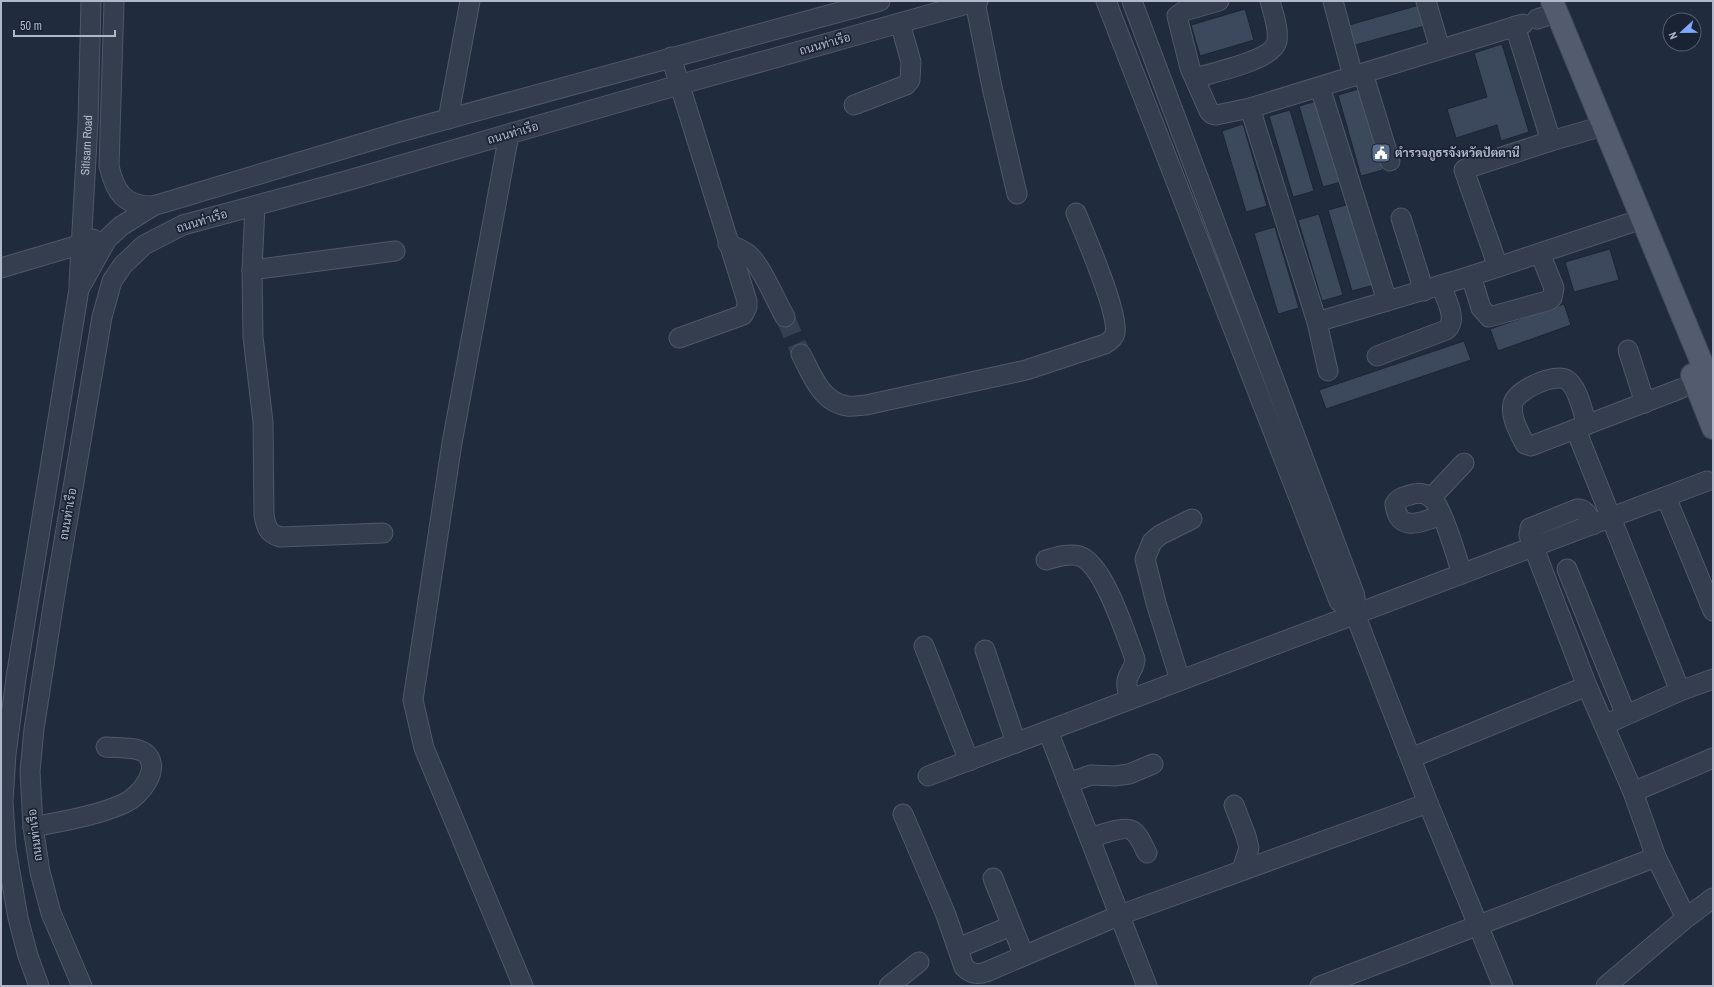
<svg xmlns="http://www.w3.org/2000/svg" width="1714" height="987" font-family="'Archivo Narrow',Sarabun,sans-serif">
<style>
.building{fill:#3c495d;stroke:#1c2535}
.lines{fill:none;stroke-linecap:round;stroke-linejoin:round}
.minor-tunnel{stroke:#364053;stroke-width:19;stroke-dasharray:19 10;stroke-linecap:butt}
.minor-casing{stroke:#505869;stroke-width:21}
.major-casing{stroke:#3e4757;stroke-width:24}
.minor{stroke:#353e4e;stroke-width:19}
.major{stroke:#525c6e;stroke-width:22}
.labels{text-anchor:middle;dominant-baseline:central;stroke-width:3.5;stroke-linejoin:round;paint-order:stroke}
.street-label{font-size:12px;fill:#b0b8c9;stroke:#1a2333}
.poi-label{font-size:12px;font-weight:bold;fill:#b0b8c9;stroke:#1a2333;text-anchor:start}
</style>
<rect width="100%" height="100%" fill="#212b3e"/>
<g class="building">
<polygon points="1419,5 1425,26 1355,45 1349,25"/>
<polygon points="1245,9 1254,40 1200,56 1191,25"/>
<polygon points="1502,44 1529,132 1501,141 1497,125 1456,138 1447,109 1487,97 1474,53"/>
<polygon points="1359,89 1383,170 1361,176 1338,95"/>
<polygon points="1320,100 1344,181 1323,187 1299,106"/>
<polygon points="1290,110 1314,191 1293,197 1269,116"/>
<polygon points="1243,124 1267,206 1246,212 1222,131"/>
<polygon points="1350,204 1374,285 1352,291 1328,210"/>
<polygon points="1319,214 1343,295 1322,301 1298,220"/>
<polygon points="1275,227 1299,308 1278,314 1254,233"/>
<polygon points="1610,249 1619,280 1574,292 1565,262"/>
<polygon points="1564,304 1571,325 1498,351 1490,329"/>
<polygon points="1464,341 1471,360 1326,409 1319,390"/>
</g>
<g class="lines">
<polyline class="minor-tunnel" points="785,317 801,354"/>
<defs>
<g id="minor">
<path d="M114,1L109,166C115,192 124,206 153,206"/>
<polyline points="1106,1 1339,601 1355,614"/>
<polyline points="1132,1 1355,596 1355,614 1428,803 1503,986"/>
<polyline points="1219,1 1184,11 1177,16 1190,68 1209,111 1212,114 1216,115 1250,108 1523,24"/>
<polyline points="1333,1 1353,76"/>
<polyline points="1426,1 1440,49"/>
<polyline points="975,2 992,87 1017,194"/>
<polyline points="1537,19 1556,13"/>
<polyline points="1515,26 1551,141"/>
<polyline points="671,57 747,301 747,307 743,315 679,338"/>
<polyline points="1363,73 1390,161"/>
<path d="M1195,78C1212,73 1274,60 1277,41C1279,28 1273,13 1270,1"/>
<polyline points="1320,87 1387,301"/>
<polyline points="854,105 906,85 910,80 911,62 900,23"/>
<polyline points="1250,108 1317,322 1328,371"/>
<polyline points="448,119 470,1"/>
<polyline points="509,134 452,443 413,700 424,748 523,986"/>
<polyline points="255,206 252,270 395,251"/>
<polyline points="1401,218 1424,291"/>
<path d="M728,244C736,247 742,250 748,254C761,265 776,301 785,317"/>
<polyline points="1498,267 1464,170 1465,169 1551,141 1603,126"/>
<polyline points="1,268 82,244 93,239"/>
<path d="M252,270L253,337L263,422L264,515C266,527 268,533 280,537L383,533"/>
<polyline points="1471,276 1481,308 1489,317 1547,301 1552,298 1554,288 1540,253"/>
<path id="s1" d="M79,284L88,123L91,1"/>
<polyline points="1317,322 1471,276 1630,223"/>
<polyline points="1628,350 1645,403"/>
<path d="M801,354C812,375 821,402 847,406C853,407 860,405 866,405L1026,370L1105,344C1110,341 1114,338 1115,333C1119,313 1085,235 1076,213"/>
<path d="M1377,356L1446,330C1459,320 1445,298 1441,285"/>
<path d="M1587,425C1583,413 1578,387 1567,380C1556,372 1515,390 1513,404C1510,417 1519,432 1525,444L1531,446L1680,389"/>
<polyline points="1576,430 1680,691 1604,725"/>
<polyline points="1666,497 1713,611"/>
<polyline points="1431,498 1464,463"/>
<path d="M1441,515C1423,522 1398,534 1395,504C1398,498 1404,497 1410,495C1417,492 1425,493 1431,497C1442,506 1457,558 1462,574"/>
<path d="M1593,525C1589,518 1586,508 1577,509L1530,528L1529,535L1587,686L1633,792L1656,857L1686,918"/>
<path d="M1046,560C1057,557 1068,553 1079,556C1104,563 1126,636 1135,659C1135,667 1131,670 1128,677C1125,685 1128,692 1130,699"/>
<polyline points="1567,569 1626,715"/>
<polyline points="924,646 969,761"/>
<polyline points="985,650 1016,743"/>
<polyline points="1180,680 1156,603 1145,559 1152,542 1160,535 1192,519"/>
<polyline points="1680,691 1713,679"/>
<polyline points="1048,731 1147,986"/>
<polyline points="1411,758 1587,686"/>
<polyline points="928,776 1707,481"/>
<polyline points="1068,783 1091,775 1115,776 1129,774 1153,764"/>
<polyline points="1633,792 1713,758"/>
<polyline points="1234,805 1246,836 1249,848 1242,870"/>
<path d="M903,814L946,915L964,967C971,974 977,975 986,972L1120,915L1428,803"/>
<path d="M33,827C63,821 97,816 125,803C140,796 163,768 145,753C136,746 117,748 106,747"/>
<path d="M1090,838C1100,835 1125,825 1133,831C1140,836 1143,846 1147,853"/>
<polyline points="993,878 1024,956"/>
<polyline points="958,948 1011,926"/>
<polyline points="39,986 28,956 18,918 6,848 3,802 6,754 16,678 79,289 107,239 121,226 153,206 400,132 880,1"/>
<polyline points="82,986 51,913 40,872 33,827 30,771 34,729 55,594 102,317 112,281 123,265 144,245 183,225 346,181 689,82 978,1"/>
<polyline points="889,986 919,962"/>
<polyline points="1320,986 1656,857"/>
<polyline points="1606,986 1686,918 1713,898"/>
</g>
<g id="major">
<polyline points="1552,1 1713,390"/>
<polyline points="1692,375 1713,428"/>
</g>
</defs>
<use href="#minor" class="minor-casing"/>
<use href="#major" class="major-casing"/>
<use href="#minor" class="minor"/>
<use href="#major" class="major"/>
</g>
<defs>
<symbol id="civic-square" viewBox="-11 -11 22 22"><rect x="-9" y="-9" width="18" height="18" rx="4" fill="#5c6f8a" stroke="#1a2333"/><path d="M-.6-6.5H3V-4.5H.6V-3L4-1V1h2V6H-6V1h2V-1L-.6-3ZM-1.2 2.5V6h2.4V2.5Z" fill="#fff"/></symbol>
</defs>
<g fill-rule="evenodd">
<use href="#civic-square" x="1370" y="142" width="22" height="22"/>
</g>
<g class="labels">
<g class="street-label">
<text transform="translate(825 44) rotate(-16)">ถนนท่าเรือ</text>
<text transform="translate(513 133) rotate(-16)">ถนนท่าเรือ</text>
<text stroke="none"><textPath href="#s1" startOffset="139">Sitisarn Road</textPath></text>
<text transform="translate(202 221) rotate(-17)">ถนนท่าเรือ</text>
<text transform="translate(68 514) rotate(-80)">ถนนท่าเรือ</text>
<text transform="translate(35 835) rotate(-97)">ถนนท่าเรือ</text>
</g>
<g class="poi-label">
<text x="1395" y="153">ตำรวจภูธรจังหวัดปัตตานี</text>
</g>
</g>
<rect width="1714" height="987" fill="none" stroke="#b0b8c9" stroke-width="4"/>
<g transform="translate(1682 32) rotate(248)"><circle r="19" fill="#1a2333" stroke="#565f6f"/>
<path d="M0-3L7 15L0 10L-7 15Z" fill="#7fa9ff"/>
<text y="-6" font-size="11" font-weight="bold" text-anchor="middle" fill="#b0b8c9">N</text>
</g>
<path d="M14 30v6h101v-6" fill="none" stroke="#b0b8c9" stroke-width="2"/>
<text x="20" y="30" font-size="12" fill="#b0b8c9" stroke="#1a2333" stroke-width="3" paint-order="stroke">50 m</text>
</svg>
